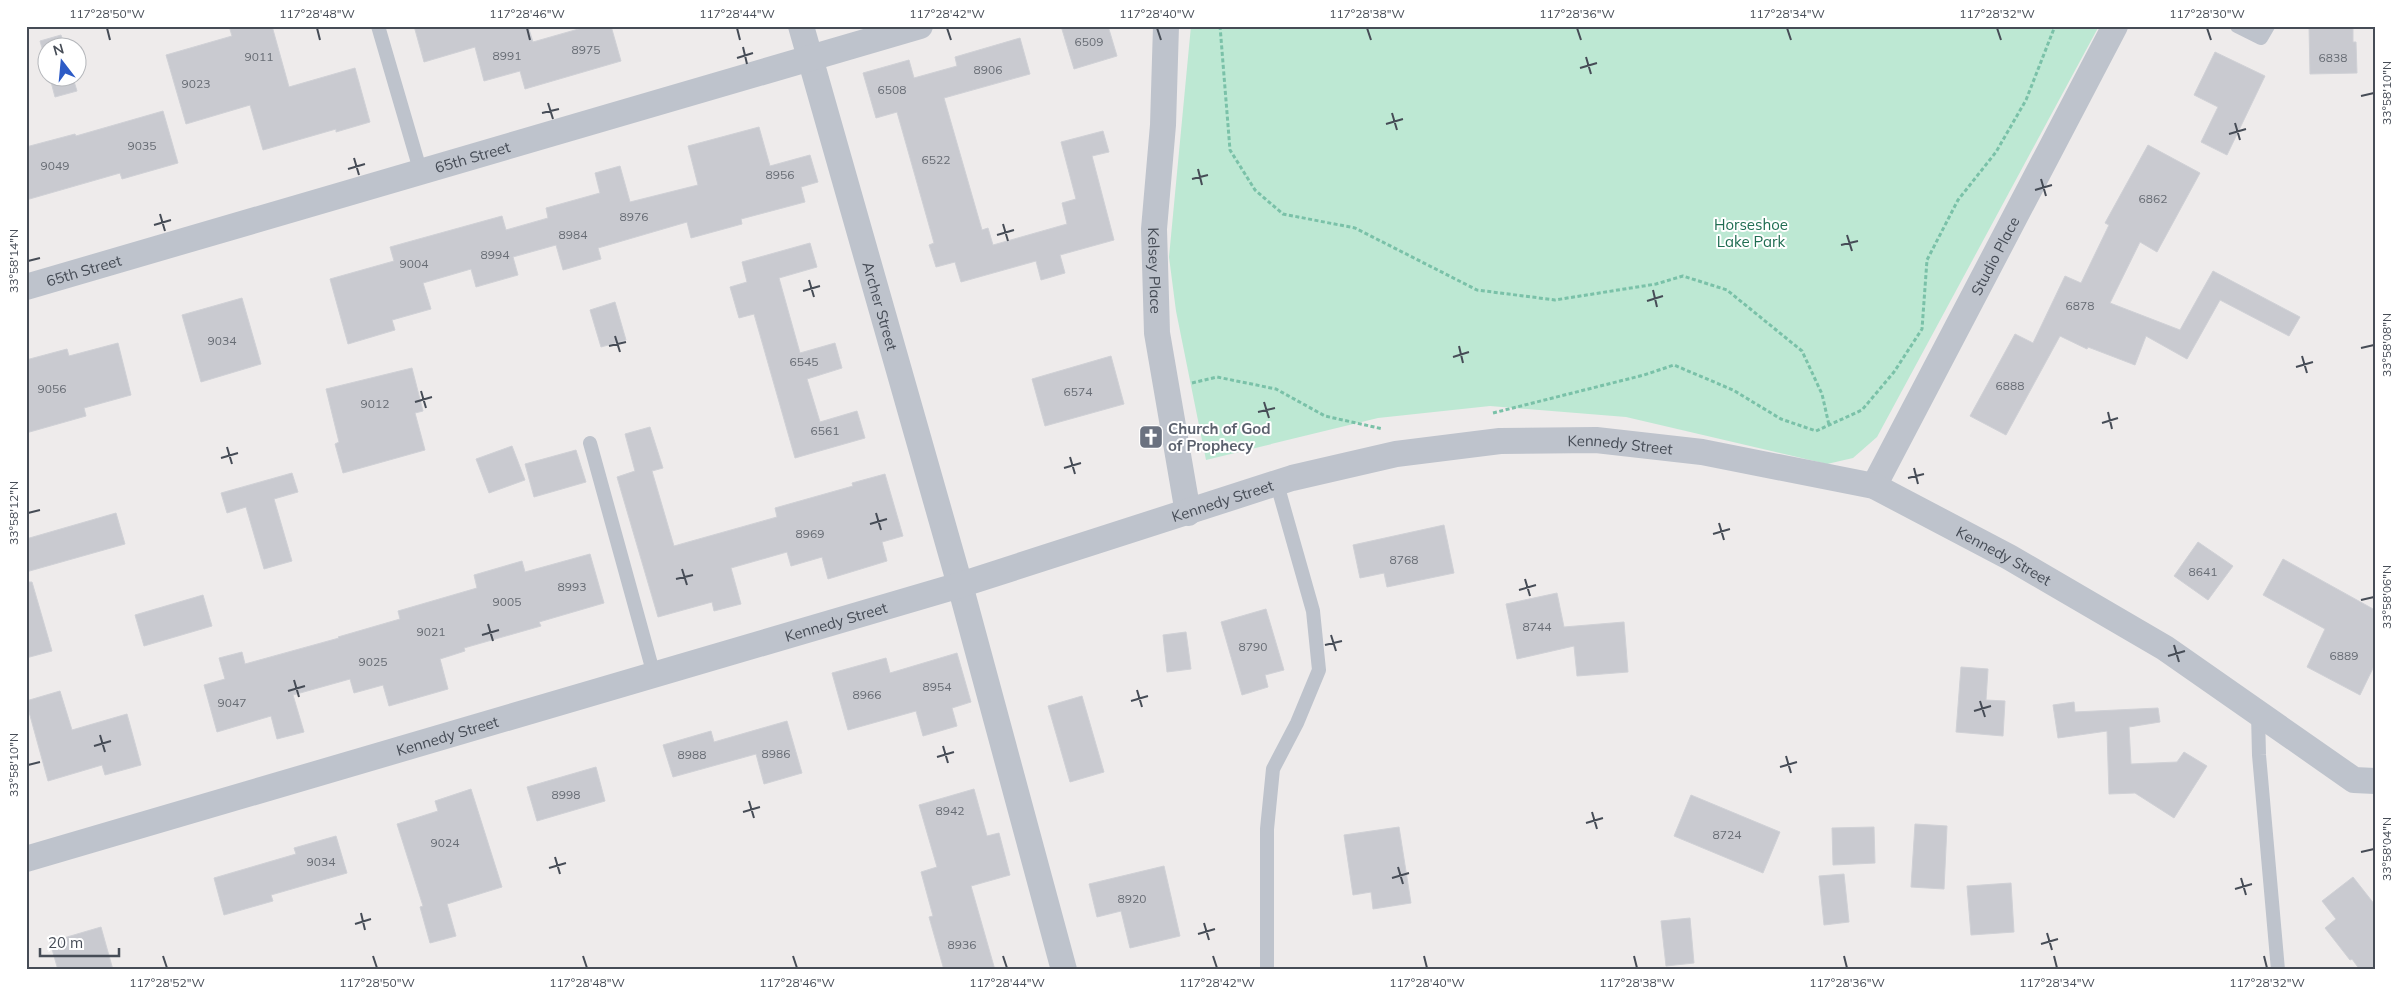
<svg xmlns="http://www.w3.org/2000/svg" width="2401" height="996" font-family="Mulish,sans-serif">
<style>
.green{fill:#bde8d3}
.building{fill:#c9cad0;stroke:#d0d1d6}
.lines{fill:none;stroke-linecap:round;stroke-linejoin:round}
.path{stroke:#7ac1a8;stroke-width:3;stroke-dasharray:4 2.5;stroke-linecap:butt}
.lane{stroke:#bec3cc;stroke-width:14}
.street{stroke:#bec3cc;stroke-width:26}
.ticks{fill:none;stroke:#464c56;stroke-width:2}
.labels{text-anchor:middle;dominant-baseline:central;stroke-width:4;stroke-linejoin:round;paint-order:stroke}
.number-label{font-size:12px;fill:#676c74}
.street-label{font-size:15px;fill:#464c56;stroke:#fff}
.park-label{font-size:15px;fill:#206d52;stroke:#fff}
.worship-label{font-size:15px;font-weight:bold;fill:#5b616d;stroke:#fff;text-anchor:start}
.neatline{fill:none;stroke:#464c56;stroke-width:2}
.ticks-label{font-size:12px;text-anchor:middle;fill:#464c56}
</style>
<rect width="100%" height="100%" fill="#eeebeb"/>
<polygon class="green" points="1191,26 2099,26 1877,437 1853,458 1827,464 1626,417 1490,406 1378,418 1206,460 1176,311 1169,257"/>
<g class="building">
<polygon points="229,26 272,26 289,87 355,68 370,122 336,132 336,129 263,150 250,105 186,124 166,55 232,36"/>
<polygon points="414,26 528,26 533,42 589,26 611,26 621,61 525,89 520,71 484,81 475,47 424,62"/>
<polygon points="1061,26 1108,26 1117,56 1074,69"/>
<polygon points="2309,26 2353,26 2353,42 2356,42 2357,73 2310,74"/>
<polygon points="61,35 65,48 48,48 48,69 40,41"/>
<polygon points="1020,38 1030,74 944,98 982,230 988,228 993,245 1067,224 1062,203 1076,199 1061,142 1103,131 1109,152 1092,156 1114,240 1060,255 1065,273 1041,280 1036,261 961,282 955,262 936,267 929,245 934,243 897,112 876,118 863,73 909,60 914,78 957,66 955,57"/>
<polygon points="2215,52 2265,76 2227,155 2201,142 2218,107 2194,95"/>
<polygon points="50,78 73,78 77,91 55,97"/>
<polygon points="163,111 178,163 122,179 120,173 26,200 26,147 75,134 76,136"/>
<polygon points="759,127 770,166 810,155 818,182 801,187 805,202 741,219 742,224 691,238 687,222 598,248 601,259 563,270 556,245 513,257 518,275 476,287 471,269 423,283 431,309 392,320 395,330 348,344 330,279 394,261 390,247 502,216 506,230 548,218 546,208 600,193 595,173 620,166 630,202 698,185 688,146"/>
<polygon points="2148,145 2200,173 2157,252 2140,242 2110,303 2180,330 2213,271 2300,317 2289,336 2220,300 2187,359 2146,336 2135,365 2088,347 2087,349 2060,336 2006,435 1970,416 2015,334 2033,343 2065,276 2081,283 2109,225 2105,223"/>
<polygon points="810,243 817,267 779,278 800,353 835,343 842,368 807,379 820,422 857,411 865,438 795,458 754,314 739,318 730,287 747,282 742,262"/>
<polygon points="242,298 261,364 201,382 182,315"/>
<polygon points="615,302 626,340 601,347 590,310"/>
<polygon points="118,343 131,395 84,408 86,416 26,433 26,360 67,349 69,356"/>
<polygon points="1111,356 1124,404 1045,426 1032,379"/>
<polygon points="412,368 423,411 415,413 425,450 343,473 335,444 339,442 326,389"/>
<polygon points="650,427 663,468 652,471 674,546 777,517 775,508 853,486 852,483 885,474 903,536 882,542 887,561 828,579 822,557 791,566 787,552 731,568 741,604 714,611 712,602 658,617 617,477 635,471 625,434"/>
<polygon points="512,446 525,480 489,493 476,459"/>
<polygon points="576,450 586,482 534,497 525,464"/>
<polygon points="292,473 298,492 274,499 292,561 264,569 246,507 227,513 221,493"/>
<polygon points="116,513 125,544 26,572 26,539"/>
<polygon points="1444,525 1454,573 1387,587 1384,573 1360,578 1353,545"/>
<polygon points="2198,542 2233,566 2208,600 2174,576"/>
<polygon points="590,554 604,603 539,622 541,626 464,648 465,651 440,659 448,689 389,706 383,685 354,693 350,679 293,695 304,732 277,739 271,716 217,732 204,685 225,679 219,658 242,652 245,664 339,638 338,637 400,619 398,611 477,588 474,575 522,561 525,572"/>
<polygon points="2283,559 2375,610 2375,664 2360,695 2307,667 2325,629 2263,595"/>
<polygon points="26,582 32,582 52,651 26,658"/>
<polygon points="1557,593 1564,627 1624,622 1628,672 1577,676 1574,646 1517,659 1506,604"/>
<polygon points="203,595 212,626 144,646 135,615"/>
<polygon points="1266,609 1284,670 1265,675 1268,687 1242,695 1221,622"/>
<polygon points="1186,632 1191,669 1167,672 1163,635"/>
<polygon points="957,653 971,702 952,708 957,726 923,736 916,711 848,730 832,673 886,658 890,673"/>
<polygon points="1961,667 1988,669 1986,700 2005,701 2003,736 1956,732"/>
<polygon points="60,691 72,730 127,714 141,765 105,775 102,765 48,781 26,701"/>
<polygon points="1082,696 1104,772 1070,782 1048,706"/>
<polygon points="2074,702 2075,712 2158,708 2160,722 2129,727 2131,764 2177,762 2184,752 2207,766 2174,818 2135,793 2109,794 2107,731 2058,738 2053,705"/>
<polygon points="787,721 802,773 764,784 756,754 673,777 663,745 711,731 714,742"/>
<polygon points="596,767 605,801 537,821 527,787"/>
<polygon points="471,789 502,887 447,904 456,936 430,943 420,907 423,906 397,824 438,811 435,801"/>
<polygon points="974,789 987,836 999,833 1010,875 971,886 995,970 944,970 929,917 933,916 921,872 937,867 919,805"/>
<polygon points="1691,795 1780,832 1763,873 1674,836"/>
<polygon points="1915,824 1947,826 1944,889 1911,887"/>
<polygon points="1399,827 1411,903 1373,909 1371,892 1353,895 1344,835"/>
<polygon points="1874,827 1875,863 1833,865 1832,828"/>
<polygon points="336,836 347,873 271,895 273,901 224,915 214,878 296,854 294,848"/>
<polygon points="1164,866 1180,936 1130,948 1121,911 1097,917 1089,884"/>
<polygon points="1844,874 1849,922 1824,925 1819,876"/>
<polygon points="2353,877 2375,905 2375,970 2360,970 2352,959 2350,960 2325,928 2336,919 2322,901"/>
<polygon points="2011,883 2014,932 1971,935 1967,886"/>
<polygon points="1690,918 1694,963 1666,966 1661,921"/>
<polygon points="101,927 113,970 58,970 50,942"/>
</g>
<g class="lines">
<g class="path">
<polyline points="1220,26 1230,150 1255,190 1283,214 1355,228 1477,290 1555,300 1656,284 1683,276 1727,290 1802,351 1822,394 1829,425"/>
<polyline points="1192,383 1217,377 1276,389 1325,416 1383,429"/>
<polyline points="1493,413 1644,375 1674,365 1733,390 1781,419 1816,431 1862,410 1894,372 1922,329 1927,260 1958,200 1996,152 2026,100 2055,26"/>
</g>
<g class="lane">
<polyline points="378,26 421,173"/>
<polyline points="2237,26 2261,38 2268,26"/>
<polyline points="590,443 654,675"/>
<polyline points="2258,714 2259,755 2278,970"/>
<polyline points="1267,970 1267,829 1273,769 1297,723 1319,670 1313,611 1277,484"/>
</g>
<g class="street">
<path id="s1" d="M801,26L960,585L1064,970"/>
<path id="s2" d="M1166,26L1163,125L1154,229L1157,333L1188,513"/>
<path id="s3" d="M26,287L920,26"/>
<path id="s4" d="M1874,486L2115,26"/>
<path id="s5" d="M26,859L960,585L1292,478L1396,454L1500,441L1596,440L1702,452L1874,486L2009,557L2165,648L2354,780L2375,781"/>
</g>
</g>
<path class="ticks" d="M107,28L110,40M317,28L320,40M527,28L530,40M737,28L740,40M947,28L951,40M1157,28L1161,40M1367,28L1371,40M1577,28L1581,40M1787,28L1791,40M1997,28L2001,40M2207,28L2211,40M743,47L747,64M1586,57L1591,74M737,58L753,53M1580,68L1597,63M2361,96L2374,93M548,103L553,119M542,113L559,109M1392,113L1397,130M2235,123L2240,140M1386,124L1403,119M2229,134L2246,129M354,158L359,175M348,169L365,164M1198,169L1202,185M1192,179L1208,175M2041,179L2046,196M2035,190L2052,185M160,214L165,231M1003,224L1008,241M154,225L171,220M997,235L1014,230M1847,235L1852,251M1841,245L1858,241M28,261L40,258M809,280L814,297M1653,290L1657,307M803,291L820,286M1647,301L1663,296M615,336L620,352M609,346L626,342M1459,346L1463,363M2361,348L2374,345M2302,356L2307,373M1453,357L1469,352M2296,367L2313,362M421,391L426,408M415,402L432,397M1264,402L1269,418M1258,412L1275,408M2108,412L2112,429M2102,423L2118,418M227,447L232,464M1070,457L1075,474M221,458L238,453M1064,468L1081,463M1914,468L1918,484M1908,478L1924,474M28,513L40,510M876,513L881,530M1719,523L1724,540M870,524L887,519M1713,534L1730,529M682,569L687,585M676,579L693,575M1525,579L1530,596M1519,590L1536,585M2361,600L2374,597M488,624L493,641M482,635L499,630M1331,635L1336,651M1325,645L1342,641M2174,645L2179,662M2168,656L2185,651M294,680L299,697M1137,690L1142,707M288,691L305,686M1131,701L1148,696M1980,701L1985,717M1974,711L1991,706M100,735L105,752M94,746L111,741M943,746L948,763M1786,756L1791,773M937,757L954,752M28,765L40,762M1780,767L1797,762M749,801L754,818M743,812L760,807M1592,812L1597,829M1586,823L1603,818M2361,852L2374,849M555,857L560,874M1398,867L1403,884M549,868L566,863M1392,878L1409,873M2241,878L2246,895M2235,889L2252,884M361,913L365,930M1204,923L1209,940M355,924L371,919M2047,933L2052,950M1198,934L1215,929M2041,944L2058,939M163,956L167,968M373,956L377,968M583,956L587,968M793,956L797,968M1003,956L1007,968M1213,956L1217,968M1424,956L1427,968M1634,956L1637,968M1844,956L1847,968M2054,956L2057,968M2264,956L2267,968"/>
<defs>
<symbol id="church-square" viewBox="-11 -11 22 22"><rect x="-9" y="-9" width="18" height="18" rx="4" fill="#6b7280" stroke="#fff"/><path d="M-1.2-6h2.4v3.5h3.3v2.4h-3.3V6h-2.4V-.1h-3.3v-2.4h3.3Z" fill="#fff"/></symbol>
</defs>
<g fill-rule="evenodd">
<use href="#church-square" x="1137" y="423" width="28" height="28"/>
</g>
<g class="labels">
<g class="number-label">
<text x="1089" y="41">6509</text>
<text x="586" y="49">8975</text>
<text x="507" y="55">8991</text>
<text x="259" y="56">9011</text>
<text x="2333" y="57">6838</text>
<text x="988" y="69">8906</text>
<text x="196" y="83">9023</text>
<text x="892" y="89">6508</text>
<text x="142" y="145">9035</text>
<text x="936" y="159">6522</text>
<text x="55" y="165">9049</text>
<text x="780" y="174">8956</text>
<text x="2153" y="198">6862</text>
<text x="634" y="216">8976</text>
<text x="573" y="234">8984</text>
<text x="495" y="254">8994</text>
<text x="414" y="263">9004</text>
<text x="2080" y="305">6878</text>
<text x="222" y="340">9034</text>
<text x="804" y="361">6545</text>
<text x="2010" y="385">6888</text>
<text x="52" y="388">9056</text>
<text x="1078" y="391">6574</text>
<text x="375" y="403">9012</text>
<text x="825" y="430">6561</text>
<text x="810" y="533">8969</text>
<text x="1404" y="559">8768</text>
<text x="2203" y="571">8641</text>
<text x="572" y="586">8993</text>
<text x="507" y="601">9005</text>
<text x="1537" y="626">8744</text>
<text x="431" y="631">9021</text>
<text x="1253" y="646">8790</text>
<text x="2344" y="655">6889</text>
<text x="373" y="661">9025</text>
<text x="937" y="686">8954</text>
<text x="867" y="694">8966</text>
<text x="232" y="702">9047</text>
<text x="776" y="753">8986</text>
<text x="692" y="754">8988</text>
<text x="566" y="794">8998</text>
<text x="950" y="810">8942</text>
<text x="1727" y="834">8724</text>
<text x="445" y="842">9024</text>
<text x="321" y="861">9034</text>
<text x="1132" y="898">8920</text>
<text x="962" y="944">8936</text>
</g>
<g class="street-label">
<text stroke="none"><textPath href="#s3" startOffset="465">65th Street</textPath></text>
<text stroke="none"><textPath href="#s4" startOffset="260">Studio Place</textPath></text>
<text stroke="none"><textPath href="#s3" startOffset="60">65th Street</textPath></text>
<text stroke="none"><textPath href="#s2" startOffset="245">Kelsey Place</textPath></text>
<text stroke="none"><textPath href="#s1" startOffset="291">Archer Street</textPath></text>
<text stroke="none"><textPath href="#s5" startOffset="1654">Kennedy Street</textPath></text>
<text stroke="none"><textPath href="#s5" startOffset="1249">Kennedy Street</textPath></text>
<text stroke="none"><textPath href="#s5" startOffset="2059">Kennedy Street</textPath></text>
<text stroke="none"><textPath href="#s5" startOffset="844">Kennedy Street</textPath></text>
<text stroke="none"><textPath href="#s5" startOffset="439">Kennedy Street</textPath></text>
</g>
<g class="park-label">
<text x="1751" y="224">Horseshoe<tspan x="1751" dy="17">Lake Park</tspan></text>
</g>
<g class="worship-label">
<text x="1168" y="428">Church of God<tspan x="1168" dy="17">of Prophecy</tspan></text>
</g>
</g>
<rect width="2401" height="996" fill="none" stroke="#ffffff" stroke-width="55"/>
<g transform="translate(62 62) rotate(344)"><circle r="24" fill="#ffffff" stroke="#b5b7bb"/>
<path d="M0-4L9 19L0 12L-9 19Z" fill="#2d5bc6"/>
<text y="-8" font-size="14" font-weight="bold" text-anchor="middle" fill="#464c56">N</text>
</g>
<path d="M40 948v8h79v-8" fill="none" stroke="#464c56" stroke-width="2.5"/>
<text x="48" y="948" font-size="15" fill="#464c56" stroke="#ffffff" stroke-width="4" paint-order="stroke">20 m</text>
<rect x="28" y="28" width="2346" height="940" class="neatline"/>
<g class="ticks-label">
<text x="107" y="18">117°28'50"W</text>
<text x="317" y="18">117°28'48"W</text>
<text x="527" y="18">117°28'46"W</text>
<text x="737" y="18">117°28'44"W</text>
<text x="947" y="18">117°28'42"W</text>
<text x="1157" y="18">117°28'40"W</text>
<text x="1367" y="18">117°28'38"W</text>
<text x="1577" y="18">117°28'36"W</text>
<text x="1787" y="18">117°28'34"W</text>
<text x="1997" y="18">117°28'32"W</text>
<text x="2207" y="18">117°28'30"W</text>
<text transform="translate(2387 93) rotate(-90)" y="4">33°58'10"N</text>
<text transform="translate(14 261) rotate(-90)" y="4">33°58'14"N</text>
<text transform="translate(2387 345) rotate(-90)" y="4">33°58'08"N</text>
<text transform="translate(14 513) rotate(-90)" y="4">33°58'12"N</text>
<text transform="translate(2387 597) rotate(-90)" y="4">33°58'06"N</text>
<text transform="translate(14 765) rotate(-90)" y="4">33°58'10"N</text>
<text transform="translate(2387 849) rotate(-90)" y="4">33°58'04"N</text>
<text x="167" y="987">117°28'52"W</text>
<text x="377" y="987">117°28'50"W</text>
<text x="587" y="987">117°28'48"W</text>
<text x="797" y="987">117°28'46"W</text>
<text x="1007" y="987">117°28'44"W</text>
<text x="1217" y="987">117°28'42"W</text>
<text x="1427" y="987">117°28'40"W</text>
<text x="1637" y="987">117°28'38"W</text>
<text x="1847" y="987">117°28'36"W</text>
<text x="2057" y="987">117°28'34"W</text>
<text x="2267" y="987">117°28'32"W</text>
</g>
</svg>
